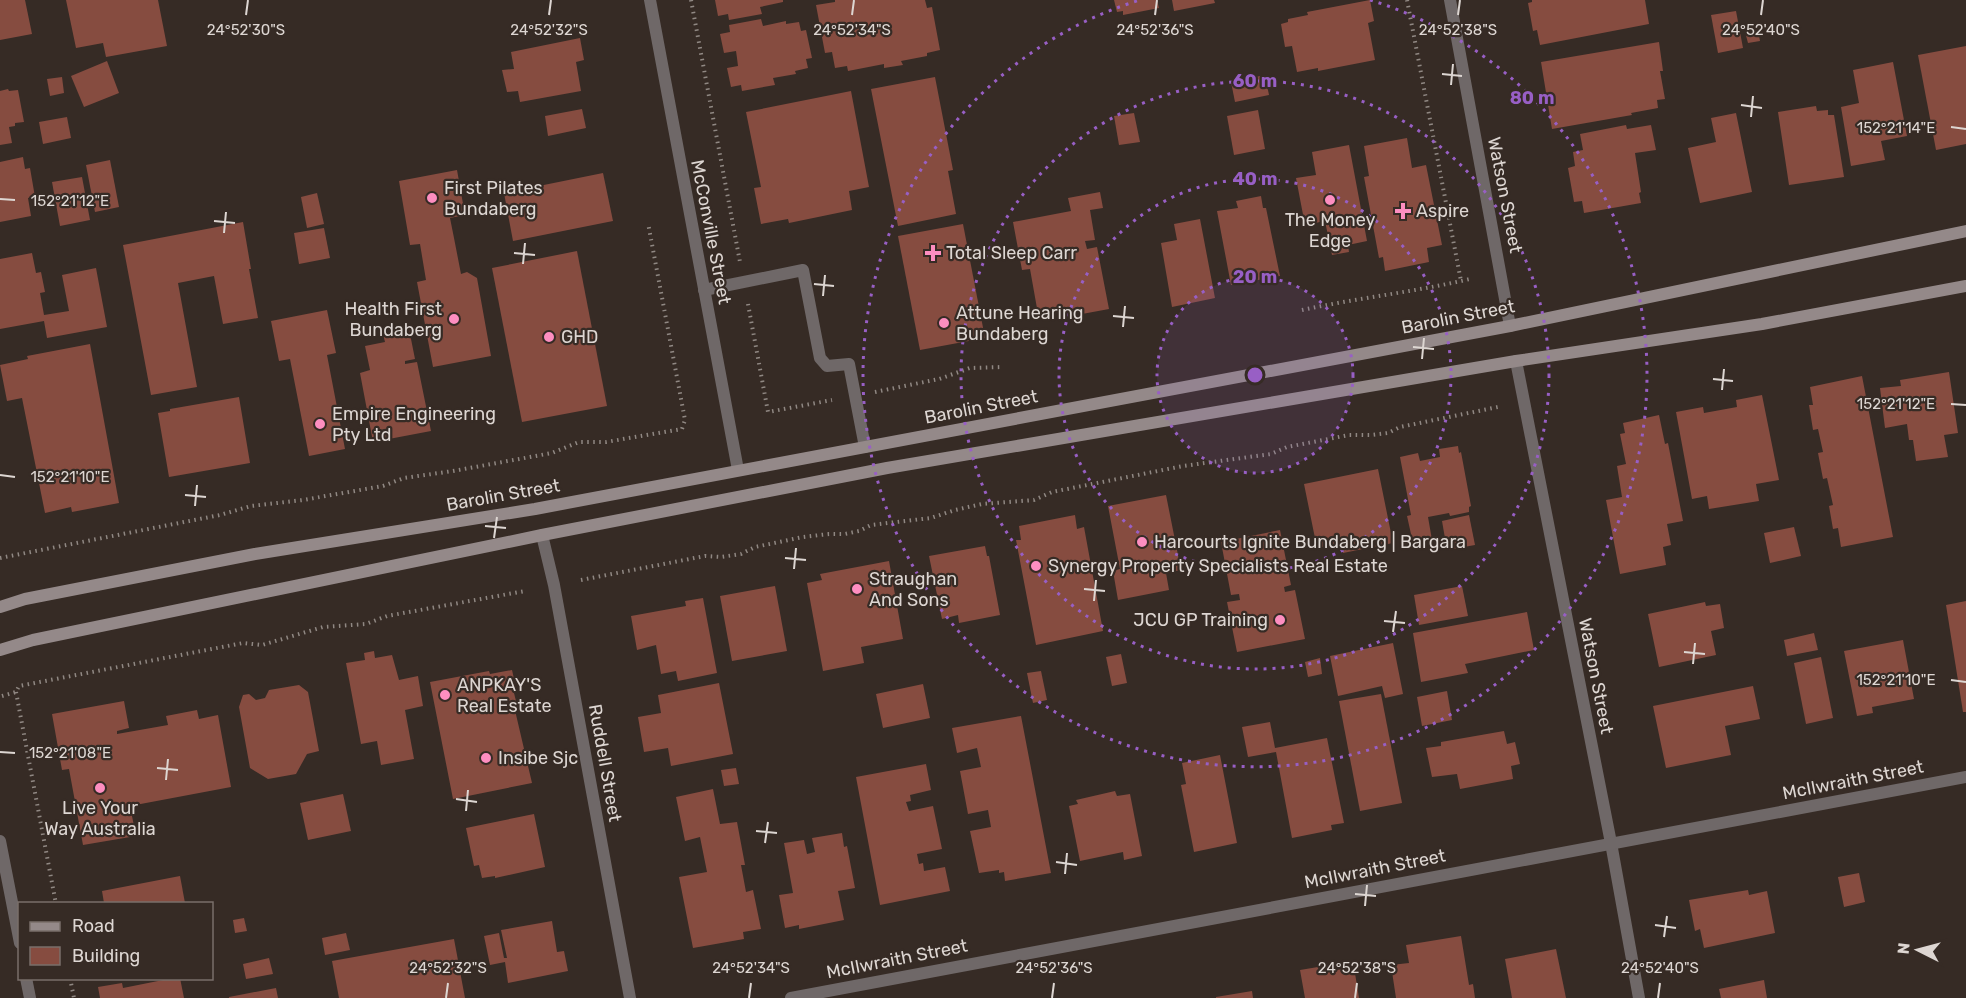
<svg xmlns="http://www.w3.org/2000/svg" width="1966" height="998" font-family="Rubik,sans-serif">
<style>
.building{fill:#864c40}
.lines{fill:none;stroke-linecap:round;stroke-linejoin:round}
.path{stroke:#908883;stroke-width:4;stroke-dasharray:1.5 4.5;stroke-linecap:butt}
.service{stroke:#6f6868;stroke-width:12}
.minor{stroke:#6f6868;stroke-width:12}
.secondary{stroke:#948989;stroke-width:12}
.ticks{fill:none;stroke:#ddd6d2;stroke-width:2}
.ring{fill:none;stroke:#985fc5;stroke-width:3;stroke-dasharray:3 6}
.poi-dot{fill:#fd8ec0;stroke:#362b25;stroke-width:2}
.labels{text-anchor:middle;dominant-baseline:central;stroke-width:4.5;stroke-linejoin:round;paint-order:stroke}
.poi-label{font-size:18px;fill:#ddd6d2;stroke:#362b25;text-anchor:start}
.street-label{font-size:18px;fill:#ddd6d2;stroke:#362b25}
.ticks-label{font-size:15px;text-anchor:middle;fill:#ddd6d2;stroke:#362b25;stroke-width:4.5;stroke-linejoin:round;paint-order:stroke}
.centre{fill:#985fc5;stroke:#362b25;stroke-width:3}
.ring-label{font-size:18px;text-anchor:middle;font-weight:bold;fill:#985fc5;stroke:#362b25;stroke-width:4.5;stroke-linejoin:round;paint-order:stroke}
</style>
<rect width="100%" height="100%" fill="#362b25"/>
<g class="building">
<polygon points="0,0 25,0 32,34 0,40"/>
<polygon points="66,0 158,0 167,46 106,57 103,43 76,48"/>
<polygon points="715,0 783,0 783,2 760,7 762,14 729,20 728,14 718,16"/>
<polygon points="835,0 925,0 927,8 932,7 940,50 927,53 927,56 901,61 903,65 884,68 884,64 848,71 847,66 835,68 832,52 825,53 816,5 835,2"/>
<polygon points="1114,0 1157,0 1159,8 1123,15 1123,11 1117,12"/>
<polygon points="1172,0 1214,0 1215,3 1174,11"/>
<polygon points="1370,0 1374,21 1368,23 1375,60 1318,71 1318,68 1297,72 1292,46 1285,47 1281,24 1288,22 1288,19 1308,15 1307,12"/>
<polygon points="1532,0 1645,0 1649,24 1540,45 1537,30 1533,31 1528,3 1532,2"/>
<polygon points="1736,11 1743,48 1718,53 1711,15"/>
<polygon points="761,19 763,26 786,21 786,24 799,22 801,31 806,30 812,58 806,59 808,68 795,71 796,74 773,78 775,85 742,91 741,85 731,87 727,68 738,66 737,58 736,51 724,53 720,34 730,32 729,25"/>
<polygon points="1757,25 1760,41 1748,43 1744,28"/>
<polygon points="580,38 584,60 576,62 581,91 520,102 518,91 507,92 502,70 514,69 511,52"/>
<polygon points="1659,42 1663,71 1660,71 1665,99 1657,100 1658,108 1631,113 1632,115 1552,129 1541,62"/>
<polygon points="1966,46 1966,144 1936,150 1918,55"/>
<polygon points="107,61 119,93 84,107 71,76"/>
<polygon points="1893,62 1907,136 1881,141 1885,160 1851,166 1841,107 1859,103 1853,70"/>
<polygon points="1265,75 1269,95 1235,102 1231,82"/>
<polygon points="62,77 64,93 50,96 47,79"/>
<polygon points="935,77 953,170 948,171 956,214 898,226 871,89"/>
<polygon points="8,89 9,91 18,90 24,122 15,123 15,126 9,127 12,143 0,145 0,91"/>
<polygon points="851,91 869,187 849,191 852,210 789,223 788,219 761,224 754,188 761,187 746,112"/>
<polygon points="1816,106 1817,111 1828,110 1828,115 1834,115 1844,177 1789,185 1778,112"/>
<polygon points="582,109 586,128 548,136 545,116"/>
<polygon points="1258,110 1265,149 1234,155 1227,116"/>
<polygon points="1134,113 1140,142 1119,145 1114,116"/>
<polygon points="1736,113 1752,192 1700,203 1688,148 1716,142 1711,118"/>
<polygon points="67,117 71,138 43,144 39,122"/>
<polygon points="1626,125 1627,129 1651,125 1656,150 1635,153 1641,192 1639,193 1641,203 1584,213 1582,201 1574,202 1568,168 1575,166 1573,152 1583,150 1580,134"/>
<polygon points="1407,138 1412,168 1426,165 1442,245 1427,248 1429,262 1385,271 1383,257 1379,258 1364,177 1369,176 1364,146"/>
<polygon points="1349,145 1367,241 1348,245 1349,252 1332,255 1325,221 1305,225 1296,178 1316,175 1312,152"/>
<polygon points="23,157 25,169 30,168 35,197 28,198 31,216 0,222 0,162"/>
<polygon points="110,160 119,207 95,212 86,165"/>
<polygon points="457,170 465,215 450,218 454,238 461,274 467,272 477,278 491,356 433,367 417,282 426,280 420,244 410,245 399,181"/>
<polygon points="603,173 613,221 513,241 504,193"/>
<polygon points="82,177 90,220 60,226 52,182"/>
<polygon points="1100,192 1103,208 1090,210 1095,240 1085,241 1087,249 1097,247 1109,309 1082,314 1081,308 1038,314 1030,269 1022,270 1013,222 1071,211 1068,198"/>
<polygon points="317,193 324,224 307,228 301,197"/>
<polygon points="1261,196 1263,208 1266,208 1280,276 1231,285 1217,211 1238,208 1236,201"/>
<polygon points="1200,219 1215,298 1172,307 1161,243 1177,240 1174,224"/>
<polygon points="243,222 251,269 249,269 258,318 223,324 214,276 178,283 197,387 151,395 123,245"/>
<polygon points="963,224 985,338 920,350 898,236"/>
<polygon points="324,228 330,258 299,264 294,233"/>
<polygon points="577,251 607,406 522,422 492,268"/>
<polygon points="32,253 36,273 41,272 45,292 40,293 44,315 69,311 62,275 96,268 107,327 47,338 44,321 0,329 0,259"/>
<polygon points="327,310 336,353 327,355 345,449 309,456 290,359 279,361 271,321"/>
<polygon points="409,329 415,359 405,361 405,364 417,362 431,431 373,442 360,373 370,370 365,346 385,342 383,334"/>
<polygon points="90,344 119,503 72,512 71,507 45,513 22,398 7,401 0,365 28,359 27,356"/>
<polygon points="1949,372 1958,433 1944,435 1948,457 1916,461 1913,440 1909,440 1907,424 1885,428 1880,388 1901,386 1900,380"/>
<polygon points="1862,376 1893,537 1841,547 1838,528 1833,529 1829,506 1833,505 1827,478 1823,479 1818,453 1823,452 1818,429 1813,430 1809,405 1813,405 1810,387"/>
<polygon points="1762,395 1779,480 1756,484 1759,501 1709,509 1707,496 1692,499 1676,412 1703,407 1704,413 1737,407 1736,400"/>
<polygon points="239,397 250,463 169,477 158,413 170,411 170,409"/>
<polygon points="1659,415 1665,444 1668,443 1683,521 1667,524 1671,545 1663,547 1666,565 1620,574 1606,500 1622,497 1617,466 1626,464 1620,434 1625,433 1623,423"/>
<polygon points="1458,446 1459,453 1461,452 1471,506 1469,507 1469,512 1450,516 1449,513 1428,517 1432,540 1413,543 1407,516 1411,515 1400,457 1418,453 1420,461 1440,457 1439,449"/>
<polygon points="1378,469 1393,543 1343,553 1341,543 1317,548 1304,484"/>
<polygon points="1166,495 1181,570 1166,573 1169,590 1118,600 1113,571 1120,569 1108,506"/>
<polygon points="1075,515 1077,529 1084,527 1103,631 1036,645 1016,540 1021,540 1019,526"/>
<polygon points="1469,515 1475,545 1447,550 1442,521"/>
<polygon points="1794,527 1801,556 1770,563 1764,533"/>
<polygon points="1280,530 1291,585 1284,587 1285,592 1295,590 1305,639 1237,652 1227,602 1240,600 1239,594 1231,595 1221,542"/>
<polygon points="985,546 987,556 989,556 1000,615 959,623 958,615 942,619 929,556"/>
<polygon points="889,561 903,639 861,647 864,663 823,671 807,583 822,580 820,574"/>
<polygon points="775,586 787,651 732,661 720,596"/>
<polygon points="1462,586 1468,616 1419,625 1414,595"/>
<polygon points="703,598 717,673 678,681 676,671 661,674 656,645 637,650 631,616 686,606 685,601"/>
<polygon points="1966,601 1966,712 1963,712 1946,605"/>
<polygon points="1705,602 1706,606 1720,604 1724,628 1711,631 1716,655 1659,667 1648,614"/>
<polygon points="1527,612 1534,650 1465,664 1468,673 1421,682 1413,633"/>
<polygon points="1814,633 1818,650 1787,656 1784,640"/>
<polygon points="1903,640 1914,699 1872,707 1873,713 1857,716 1844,651"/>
<polygon points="1393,643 1403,694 1385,698 1382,686 1338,696 1330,656"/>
<polygon points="374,651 375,658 392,655 399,680 418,676 423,706 405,710 414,759 381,765 377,741 361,744 346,663 365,660 364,653"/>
<polygon points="1121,654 1127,683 1112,686 1106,657"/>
<polygon points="1821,657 1833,718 1806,724 1794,663"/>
<polygon points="1320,658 1322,674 1308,677 1305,662"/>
<polygon points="512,670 517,692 514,693 517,705 514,706 532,783 453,799 430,682 489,671 490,674"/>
<polygon points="1041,671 1047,700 1033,703 1027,673"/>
<polygon points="719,683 733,754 671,766 668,748 644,752 638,717 661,713 658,695"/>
<polygon points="923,684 930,718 883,728 876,694"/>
<polygon points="299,685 308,692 319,751 307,754 296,774 268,779 250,768 239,707 243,695 249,694 256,700 265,698 269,690"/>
<polygon points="1753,686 1760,719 1725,726 1731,755 1666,768 1653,706"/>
<polygon points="1447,691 1452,720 1422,726 1417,697"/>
<polygon points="1381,694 1402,803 1360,811 1339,701"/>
<polygon points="124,701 129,728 117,731 117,734 168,725 166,716 197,710 199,719 218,715 231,787 130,806 136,836 83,845 69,769 62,770 52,714"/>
<polygon points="1021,716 1051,873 1005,881 1004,872 999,873 999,870 979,873 970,831 991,827 988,810 968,814 960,771 981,767 977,748 957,753 952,728"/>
<polygon points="1270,722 1275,748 1327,738 1344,823 1331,825 1332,830 1292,838 1276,752 1248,757 1242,727"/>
<polygon points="1504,731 1507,744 1515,742 1520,764 1511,766 1513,779 1460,789 1457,774 1432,777 1426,748 1441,746 1441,742"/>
<polygon points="1220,755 1237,843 1194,852 1181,785 1186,784 1182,763"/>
<polygon points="926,764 931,790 910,795 911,801 906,802 909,811 933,806 942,849 917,854 919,864 923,863 924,871 945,867 950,891 880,905 856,777"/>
<polygon points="736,768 739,784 724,786 721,770"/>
<polygon points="713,789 720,824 737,822 745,865 741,865 746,892 753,890 761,929 743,932 744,939 693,948 679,877 707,872 700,837 685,841 676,797"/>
<polygon points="1115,791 1117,796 1130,794 1142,856 1124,860 1123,852 1080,861 1069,806 1078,804 1076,800"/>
<polygon points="343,794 351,831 308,840 300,803"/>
<polygon points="534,814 545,867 495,878 495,876 482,878 479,865 474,866 466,828"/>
<polygon points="842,833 844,847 847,846 855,888 838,891 844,920 799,929 799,925 785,928 779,895 793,893 784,843 804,840 807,854 815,852 812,838"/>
<polygon points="1859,873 1865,902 1844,907 1838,877"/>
<polygon points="180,876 185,903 104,903 102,891"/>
<polygon points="1748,890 1749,895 1767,891 1775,933 1704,948 1700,929 1695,931 1689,900"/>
<polygon points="244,918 247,931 235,933 233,920"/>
<polygon points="552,921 557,952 564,951 568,971 508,983 505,962 490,965 484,936 499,933 504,958 507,958 501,930"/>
<polygon points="346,933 350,950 325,955 322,938"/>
<polygon points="1461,936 1469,985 1473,984 1475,998 1396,998 1391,965 1409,963 1406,945"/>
<polygon points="454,939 465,998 339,998 332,961"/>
<polygon points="1556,949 1566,998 1512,998 1505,959"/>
<polygon points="269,958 273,974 246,979 243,964"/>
<polygon points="1318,967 1319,973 1354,967 1359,998 1305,998 1300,970"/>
<polygon points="173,978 180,978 184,998 100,998 98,987 122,983 123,988"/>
<polygon points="1764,980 1767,998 1721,998 1719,989"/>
<polygon points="276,988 278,998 229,998 229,997"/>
<polygon points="1252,991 1253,998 1216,998 1216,997"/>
</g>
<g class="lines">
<g class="path">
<polyline points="691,0 740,262"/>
<polyline points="1407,0 1461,281"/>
<polyline points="748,304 768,412 832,400"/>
<path d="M1302,310C1358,298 1414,292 1470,279"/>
<polyline points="875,392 939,379 970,368 1003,367"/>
<polyline points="0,558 220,515 251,506 303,500 383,486 404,478 453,471 552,453 579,442 606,442 682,429 685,420 648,223"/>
<polyline points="581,580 705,556 721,557 741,554 755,547 803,537 829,534 845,534 859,531 871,525 931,518 955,510 982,504 1034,500 1052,492 1183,466 1271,454 1287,447 1349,435 1371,435 1388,433 1400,427 1498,407"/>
<polyline points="16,692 56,904"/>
<polyline points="2,696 16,692 19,686 243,643 262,645 323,627 366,624 387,616 525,591"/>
<polyline points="70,978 74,998"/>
</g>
<polyline class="service" points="704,290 803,270 820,358 827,366 849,364 865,447"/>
<g class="minor">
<polyline points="650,0 738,470"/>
<polyline points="1450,0 1510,326"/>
<polyline points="1516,361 1611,843 1639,998"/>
<polyline points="542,535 554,585 630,998"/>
<polyline points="0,841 20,943"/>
<polyline points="26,978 30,998"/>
<polyline points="791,998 1966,777"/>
</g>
<g class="secondary">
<polyline points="0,607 25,599 255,554 535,509 1510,326 1966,231"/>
<polyline points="0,650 33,640 542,535 887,468 1516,361 1762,324 1966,286"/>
</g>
</g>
<path class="ticks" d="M246,15L248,0M549,15L551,0M852,15L854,0M1155,15L1157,0M1458,15L1460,0M1761,15L1763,0M1442,74L1462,76M1451,85L1453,64M1741,105L1762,108M1751,117L1753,96M1951,127L1966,129M0,199L15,200M214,221L235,223M224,233L226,212M514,253L535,255M523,264L525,243M814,284L834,286M823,296L825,275M1113,316L1134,318M1123,327L1125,306M1413,347L1434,349M1422,359L1424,338M1713,379L1733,381M1722,390L1724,369M1951,404L1966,405M0,475L15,477M185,495L206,497M195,506L197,485M485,526L506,528M494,538L497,517M785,558L806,560M794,569L796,548M1084,589L1105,591M1094,601L1096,580M1384,621L1405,623M1393,632L1396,611M1684,652L1705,654M1693,664L1695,643M1951,680L1966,682M0,752L15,753M157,768L178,770M166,780L168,759M456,799L477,802M466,811L468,790M756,831L777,833M765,843L768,822M1056,862L1077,865M1065,874L1067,853M1355,894L1376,896M1365,906L1367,885M1655,925L1676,928M1664,937L1667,916M446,998L448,983M749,998L751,983M1052,998L1054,983M1355,998L1357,983M1658,998L1660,983"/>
<circle cx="1255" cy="375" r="98" fill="#985fc5" fill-opacity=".12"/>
<g class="ring">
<circle cx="1255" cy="375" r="98"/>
<circle cx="1255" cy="375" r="196"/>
<circle cx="1255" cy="375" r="294"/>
<path d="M1370 0A392 392 0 1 1 1140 0"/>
</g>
<g class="poi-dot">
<circle cx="432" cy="198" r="6"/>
<circle cx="1330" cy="200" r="6"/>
<path d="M1400 202h6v6h6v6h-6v6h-6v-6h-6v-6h6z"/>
<path d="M930 244h6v6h6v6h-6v6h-6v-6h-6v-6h6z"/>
<circle cx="454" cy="319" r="6"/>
<circle cx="944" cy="323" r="6"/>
<circle cx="549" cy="337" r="6"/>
<circle cx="320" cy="424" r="6"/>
<circle cx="1142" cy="542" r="6"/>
<circle cx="1036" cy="566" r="6"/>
<circle cx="857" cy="589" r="6"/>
<circle cx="1280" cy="620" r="6"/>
<circle cx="445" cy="695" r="6"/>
<circle cx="486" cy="758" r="6"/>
<circle cx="100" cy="788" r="6"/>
</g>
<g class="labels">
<g class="poi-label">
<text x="444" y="188">First Pilates<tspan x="444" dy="21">Bundaberg</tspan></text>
<text x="1416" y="211">Aspire</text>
<text x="1330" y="220" text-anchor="middle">The Money<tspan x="1330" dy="21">Edge</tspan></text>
<text x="946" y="253">Total Sleep Carr</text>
<text x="442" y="309" text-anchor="end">Health First<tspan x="442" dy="21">Bundaberg</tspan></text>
<text x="956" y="313">Attune Hearing<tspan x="956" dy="21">Bundaberg</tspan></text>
<text x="561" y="337">GHD</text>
<text x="332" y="414">Empire Engineering<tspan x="332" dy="21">Pty Ltd</tspan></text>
<text x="1154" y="542">Harcourts Ignite Bundaberg | Bargara</text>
<text x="1048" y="566">Synergy Property Specialists Real Estate</text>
<text x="869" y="579">Straughan<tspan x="869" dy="21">And Sons</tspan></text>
<text x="1268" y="620" text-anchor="end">JCU GP Training</text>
<text x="457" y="685">ANPKAY'S<tspan x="457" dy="21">Real Estate</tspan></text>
<text x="498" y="758">Insibe Sjc</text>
<text x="100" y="808" text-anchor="middle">Live Your<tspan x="100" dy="21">Way Australia</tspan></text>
</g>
<g class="street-label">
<text transform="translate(1505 195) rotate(79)">Watson Street</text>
<text transform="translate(711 232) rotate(79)">McConville Street</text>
<text transform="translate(1458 317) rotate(-11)">Barolin Street</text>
<text transform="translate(981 407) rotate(-11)">Barolin Street</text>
<text transform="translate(503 495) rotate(-10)">Barolin Street</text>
<text transform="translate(1596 676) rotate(79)">Watson Street</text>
<text transform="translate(605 763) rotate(80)">Ruddell Street</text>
<text transform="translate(1853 780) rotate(-11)">McIlwraith Street</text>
<text transform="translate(1375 869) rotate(-11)">McIlwraith Street</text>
<text transform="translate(897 959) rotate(-11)">McIlwraith Street</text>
</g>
</g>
<g class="ticks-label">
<text x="246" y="35">24°52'30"S</text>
<text x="549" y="35">24°52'32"S</text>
<text x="852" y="35">24°52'34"S</text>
<text x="1155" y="35">24°52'36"S</text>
<text x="1458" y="35">24°52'38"S</text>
<text x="1761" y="35">24°52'40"S</text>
<text x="1896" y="133">152°21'14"E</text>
<text x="70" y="206">152°21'12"E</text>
<text x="1896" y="409">152°21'12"E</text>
<text x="70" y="482">152°21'10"E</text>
<text x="1896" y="685">152°21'10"E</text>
<text x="70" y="758">152°21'08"E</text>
<text x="448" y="973">24°52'32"S</text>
<text x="751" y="973">24°52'34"S</text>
<text x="1054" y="973">24°52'36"S</text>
<text x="1357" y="973">24°52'38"S</text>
<text x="1660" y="973">24°52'40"S</text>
</g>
<circle cx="1255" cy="375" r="9" class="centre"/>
<g class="ring-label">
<text x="1255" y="87">60 m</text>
<text x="1532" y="104">80 m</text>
<text x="1255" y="185">40 m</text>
<text x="1255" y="283">20 m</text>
</g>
<rect x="18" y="902" width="195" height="78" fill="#362b25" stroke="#796f6a" stroke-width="1.5"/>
<rect x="30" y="922" width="30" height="9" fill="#948989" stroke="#796f6a" stroke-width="1.5"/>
<text x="72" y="932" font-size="18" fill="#ddd6d2">Road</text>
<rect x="30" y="947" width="30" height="18" fill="#864c40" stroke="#796f6a" stroke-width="1.5"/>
<text x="72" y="962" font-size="18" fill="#ddd6d2">Building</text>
<g transform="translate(1918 950) rotate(276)" stroke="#362b25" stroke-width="4.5" paint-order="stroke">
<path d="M0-4.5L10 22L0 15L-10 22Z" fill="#ddd6d2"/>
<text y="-9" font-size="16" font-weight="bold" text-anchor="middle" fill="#ddd6d2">N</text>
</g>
</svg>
